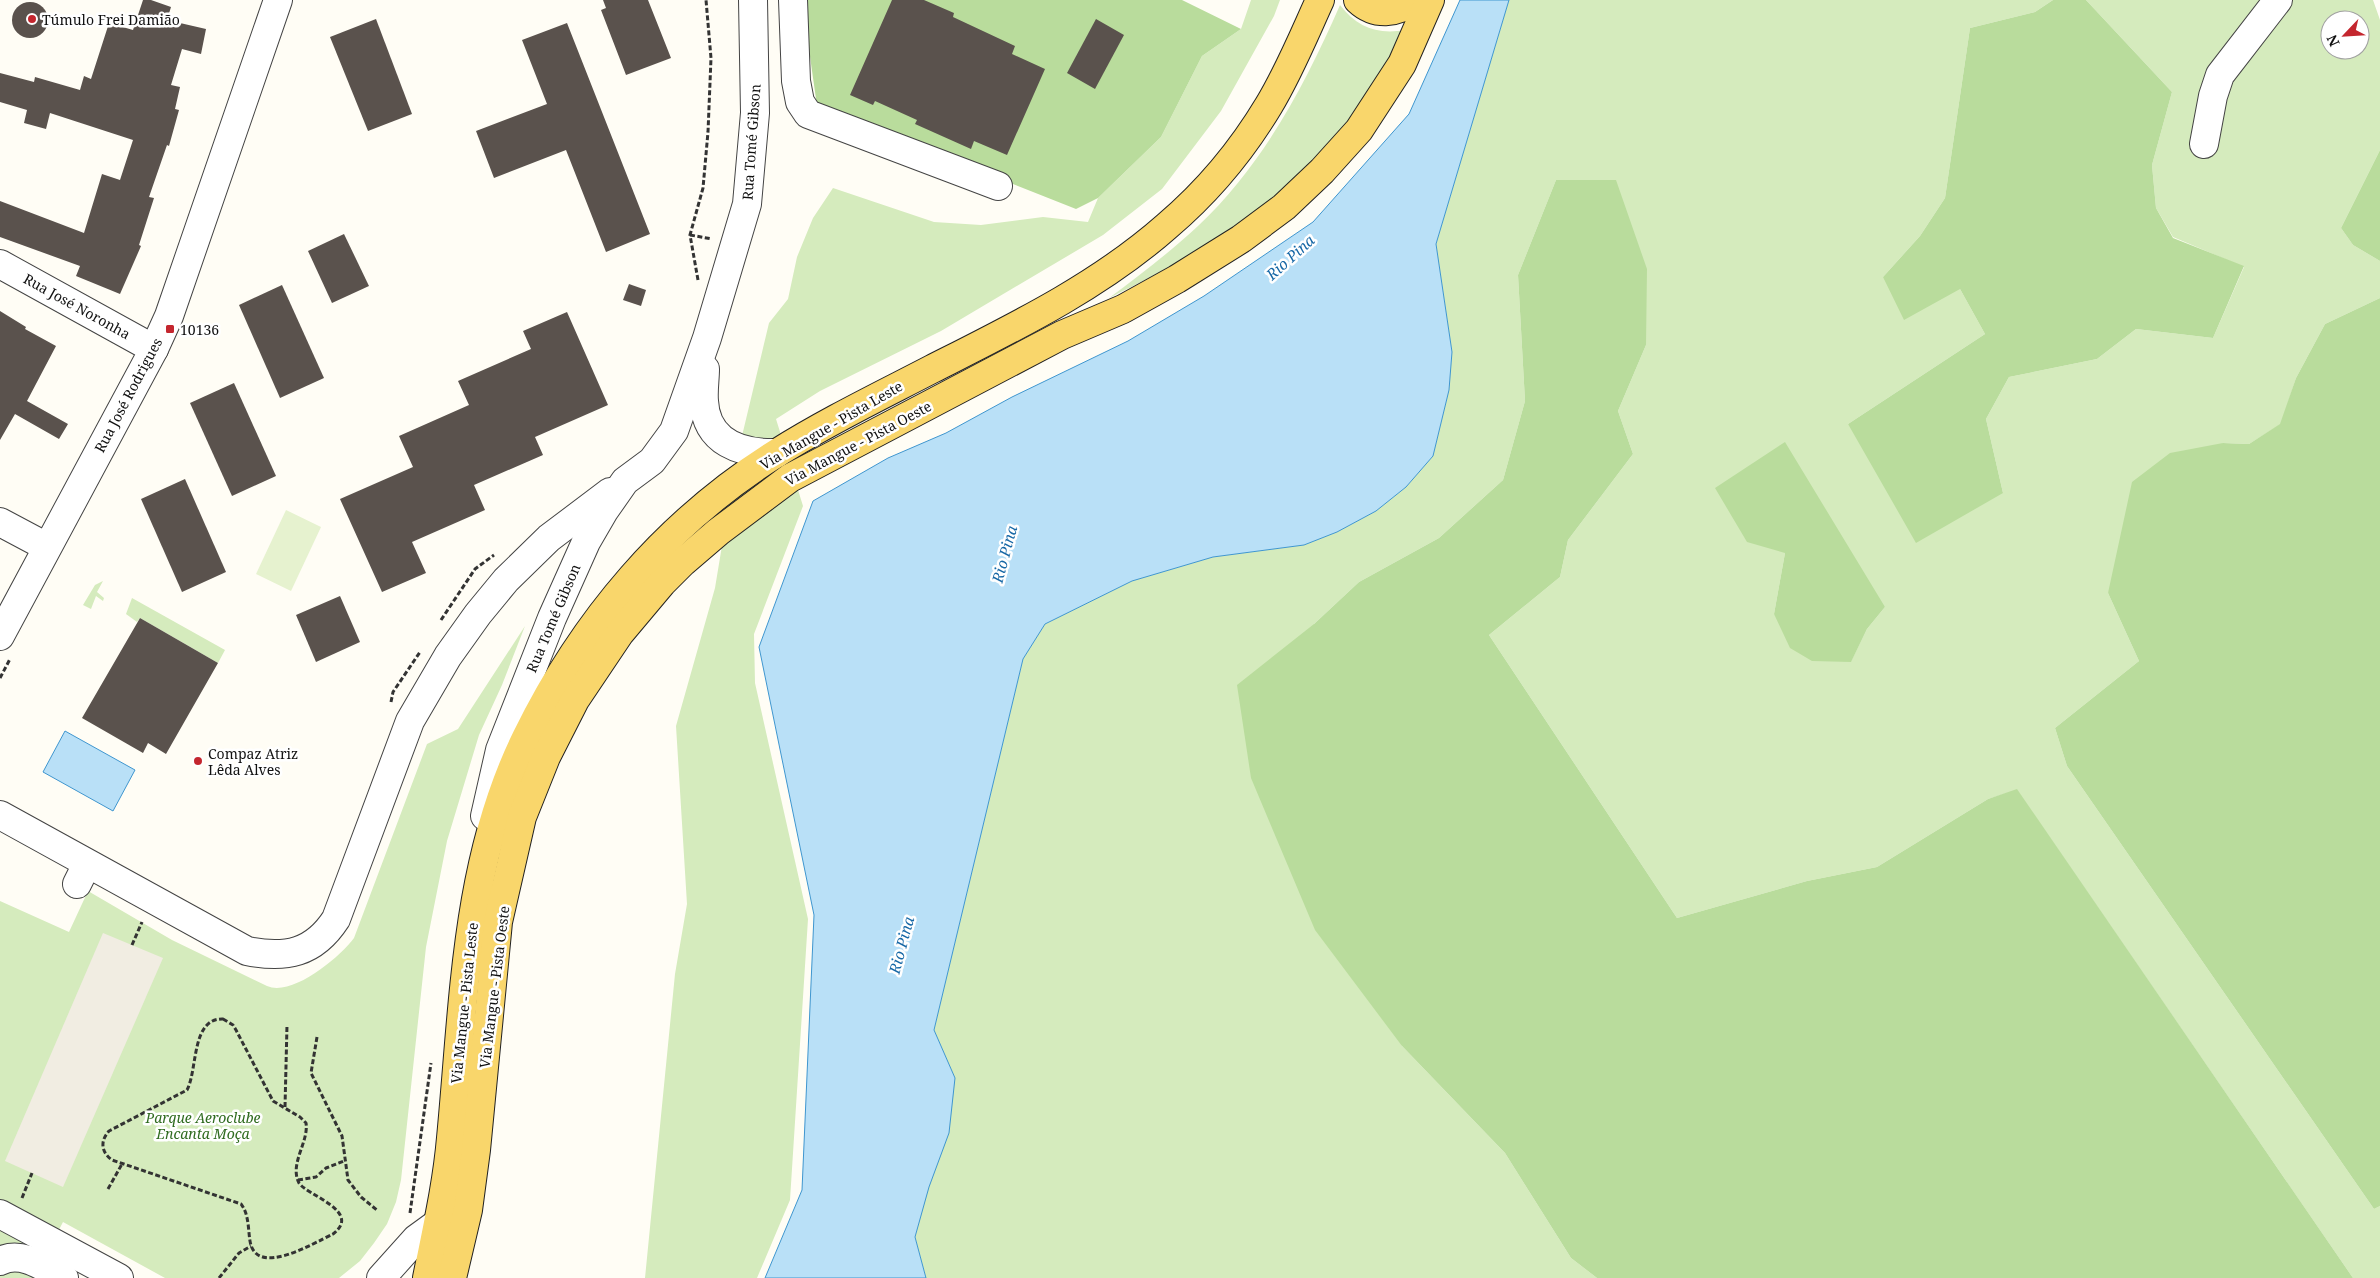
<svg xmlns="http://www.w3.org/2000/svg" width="2380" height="1278" font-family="'Noto Serif',serif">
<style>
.green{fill:#d5ebbd;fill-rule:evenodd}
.forest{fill:#b9dc9c}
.pitch{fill:#e6f2cf}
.plaza{fill:#f1ede2}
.water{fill:#b9e0f7;stroke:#3f96cf}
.building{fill:#5a524d}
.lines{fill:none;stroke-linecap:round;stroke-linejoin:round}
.minor-casing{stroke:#444;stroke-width:30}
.major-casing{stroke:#222;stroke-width:30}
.path{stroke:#333;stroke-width:3;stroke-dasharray:5 2.5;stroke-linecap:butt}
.minor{stroke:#fff;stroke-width:28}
.major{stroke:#f9d66b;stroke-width:28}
.poi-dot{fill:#c4262e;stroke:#fff;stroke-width:2}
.labels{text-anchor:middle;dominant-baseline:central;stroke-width:5;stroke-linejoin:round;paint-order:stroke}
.poi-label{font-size:14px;fill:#111;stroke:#fff;text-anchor:start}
.street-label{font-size:14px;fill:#111;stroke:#fff}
.park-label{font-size:14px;font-style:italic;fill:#2f6b1f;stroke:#fff}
.water-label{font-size:15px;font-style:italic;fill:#1768a6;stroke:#fff}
</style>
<rect width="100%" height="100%" fill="#fffdf5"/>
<g class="green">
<polygon points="1251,0 1280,0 1274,16 1221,111 1162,189 1103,235 941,331 820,391 776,419 803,506 754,634 755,683 808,919 790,1200 757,1278 645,1278 675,974 687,904 676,726 715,588 736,461 769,323 788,299 797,257 813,218 833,188 934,222 981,225 1043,217 1088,222 1098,198 1161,137 1202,56 1241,29"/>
<path d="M1509,0H2053L2035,12L1970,28L1945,198L1920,236L1883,277L1960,289L1985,334L1848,424L2003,493L1986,419L2009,377L2097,359L2136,329L2213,338L2244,267L2173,237L2156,208L2152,165L2172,92L2086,0H2373L2380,20V150L2341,228L2353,245L2380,261V298L2325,324L2296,378L2281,424L2249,444L2223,443L2108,593L2139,661L2055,728L2067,766L2374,1209L2380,1206V1278H2353L2017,790L1988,799L1877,867L1807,881L1677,918L1489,635L1560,577L1568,540L1633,454L1618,411L1646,345L1556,180L1518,275L1525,401L1503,480L1439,538L1359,582L1314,624L1402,1046L1505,1153L1571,1258L1597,1278H926L915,1237L955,1078L934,1030L1023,659L1045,624L1132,581L1213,557L1304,545L1337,532L1376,511L1406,487L1433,456L1449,390L1452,352L1436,244ZM2330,20H2360V50H2330ZM1785,553L1885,607L1867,629L1851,661L1774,614Z"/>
<path d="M1340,5C1357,27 1377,35 1405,30C1383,73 1358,114 1325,150C1268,214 1186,260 1109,298C1140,275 1170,252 1198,226C1263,165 1305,85 1340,5Z"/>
<polygon points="103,581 97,592 104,598 103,601 96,596 91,609 83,605 95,585"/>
<polygon points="132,598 225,650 218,663 140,618 137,622 126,614"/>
<path d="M525,626L502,685L479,735L447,841L426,947L401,1180L396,1202L387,1224L374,1243L360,1261L339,1278H165L63,1222L34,1278H0V901L69,932L88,891L172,940L267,986C292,997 339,958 354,938L427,744L458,729Z"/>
</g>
<g class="forest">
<polygon points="802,0 1182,0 1241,29 1202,56 1161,137 1098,198 1076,209 817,106"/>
<polygon points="2053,0 2086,0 2172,92 2152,165 2156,208 2173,238 2244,266 2213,338 2136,329 2097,359 2009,377 1986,419 2003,493 1916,543 1848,424 1985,334 1960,289 1904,320 1883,277 1920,236 1945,198 1970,28 2035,12"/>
<polygon points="2380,150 2380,261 2353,245 2341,228"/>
<polygon points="1556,180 1616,180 1647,269 1646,345 1618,411 1633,454 1568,540 1560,577 1489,635 1677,918 1807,881 1877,867 1988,799 2017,789 2353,1278 1597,1278 1571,1258 1505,1153 1402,1046 1315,930 1251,778 1237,685 1314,624 1359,582 1439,538 1503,480 1525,401 1518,275"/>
<polygon points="2380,298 2380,1206 2374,1209 2067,766 2055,728 2139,661 2108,593 2132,482 2170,453 2223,443 2249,444 2280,424 2296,378 2325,324"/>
<polygon points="1785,442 1885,607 1867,629 1851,662 1812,661 1790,648 1774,614 1785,553 1747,542 1715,488"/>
</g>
<polygon class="pitch" points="286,510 321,527 291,591 256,574"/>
<polygon class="plaza" points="103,933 163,958 63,1187 5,1161"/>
<g class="water">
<polygon points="1460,0 1509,0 1436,244 1452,352 1449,390 1433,456 1406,487 1376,511 1337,532 1304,545 1213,557 1132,581 1045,624 1023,659 934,1030 955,1078 949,1133 929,1187 915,1237 926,1278 765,1278 802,1190 814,915 759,647 813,501 888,458 946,433 1012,397 1128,341 1204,296 1313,222 1409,114"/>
<polygon points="65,731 135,770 113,811 43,772"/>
</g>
<g class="building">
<polygon points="143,0 151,0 171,7 167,20 206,29 201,54 182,49 171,85 180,87 175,109 179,110 169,146 167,145 149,197 154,198 139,245 141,246 120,294 76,276 80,266 0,237 0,201 84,233 102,174 120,180 133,140 50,113 46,129 24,123 27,110 0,102 0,73 34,82 35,77 80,90 84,76 91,79 109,23 133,30"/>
<polygon points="603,0 648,0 671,58 626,75 601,10 606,8"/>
<polygon points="892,0 924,0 954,13 953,17 1015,46 1012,54 1045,69 1007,155 974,141 971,149 915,124 917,120 875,101 873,105 850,95"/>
<circle cx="30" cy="20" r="18"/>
<polygon points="376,19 412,114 368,131 330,37"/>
<polygon points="1096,19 1124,35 1095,89 1067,73"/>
<polygon points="567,23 650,234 606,252 566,150 494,178 476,131 547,104 522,40"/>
<polygon points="344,234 369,286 332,303 308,251"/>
<polygon points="629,284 646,290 641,306 623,300"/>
<polygon points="282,285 324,378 280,398 239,305"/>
<polygon points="0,311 26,327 25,329 56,346 27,401 68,424 59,439 15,414 0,440"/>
<polygon points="567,312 608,405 535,437 543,455 474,485 485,510 412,542 426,573 382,592 340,499 413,467 399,436 469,405 458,381 531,349 523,331"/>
<polygon points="234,383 276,476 232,496 190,403"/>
<polygon points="185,479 226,572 182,592 141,499"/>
<polygon points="340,596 360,642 316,662 296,615"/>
<polygon points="140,618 218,663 166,754 148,743 143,753 82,718"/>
</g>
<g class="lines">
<defs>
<g id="minor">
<polyline points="793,0 796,81 800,102 808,114 998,186"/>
<polyline points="2204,144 2213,96 2220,75 2278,0"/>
<polyline points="0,264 154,349"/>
<path d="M705,369C705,379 703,390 704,401C706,443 741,454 777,453"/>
<polyline points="0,522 47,547"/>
<polyline points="0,636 154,349 169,316 278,0"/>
<path d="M0,815L247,951C286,959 314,953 336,919L410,721L448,656L478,614L506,580L549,538L610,492"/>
<polyline points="485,816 500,750 552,618 586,542 604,511 625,481 652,461 674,431 707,338 747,204 755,113 753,0"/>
<polyline points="77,884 87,864"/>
<polyline points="0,1214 119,1278"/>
<path d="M0,1261C22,1250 45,1268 64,1278"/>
<polyline points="381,1278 416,1239 438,1223"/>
</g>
<g id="major">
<path d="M1358,0C1375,16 1397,14 1414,0"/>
<path d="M427,1278C436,1232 447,1185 451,1138C464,1003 465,862 526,738C583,621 667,522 777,453C826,422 880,396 932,369C1013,328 1098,287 1167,226C1207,192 1242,150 1269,105C1289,72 1304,35 1320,0"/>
<polyline points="452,1278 468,1210 476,1150 498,922 522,817 546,757 575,700 620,633 662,583 683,562 718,532 790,478 1062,335 1123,309 1177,279 1241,239 1284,207 1322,171 1359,130 1402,64 1430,0"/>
</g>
</defs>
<use href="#minor" class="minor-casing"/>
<use href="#major" class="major-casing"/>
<g class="path">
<polyline points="690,235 712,239"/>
<polyline points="698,280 690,235 703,188 708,132 711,58 706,0"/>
<polyline points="441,620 475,569 494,555"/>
<polyline points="0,678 10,659"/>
<polyline points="391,702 393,692 420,652"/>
<polyline points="132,945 142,922"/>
<path d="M223,1019L233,1025L236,1030L273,1101L300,1117L306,1123C309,1142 289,1164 299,1183C306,1195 363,1211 333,1234C312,1244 256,1278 250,1241C248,1229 249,1214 241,1204L112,1160C101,1152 100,1141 109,1131L187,1090C198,1069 191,1018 223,1019Z"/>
<polyline points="317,1037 311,1073 342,1136 348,1180 361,1197 378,1211"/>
<polyline points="285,1107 287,1025"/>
<polyline points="298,1180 316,1177 326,1168 344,1161"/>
<polyline points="108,1189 122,1164"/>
<polyline points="22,1198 32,1173"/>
<polyline points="410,1213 431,1063"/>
<polyline points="219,1278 239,1253 251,1246"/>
</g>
<use href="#minor" class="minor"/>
<use href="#major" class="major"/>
</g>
<g class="poi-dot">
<circle cx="32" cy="19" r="5"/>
<rect x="165" y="324" width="10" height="10" rx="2.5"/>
<circle cx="198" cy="761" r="5"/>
</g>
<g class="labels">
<g class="poi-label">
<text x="42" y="19">Túmulo Frei Damião</text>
<text x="180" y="329">10136</text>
<text x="208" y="753">Compaz Atriz<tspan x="208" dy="16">Lêda Alves</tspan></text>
</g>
<g class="street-label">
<text transform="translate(751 142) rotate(-86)">Rua Tomé Gibson</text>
<text transform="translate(77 306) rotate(29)">Rua José Noronha</text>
<text transform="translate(128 395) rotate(-62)">Rua José Rodrigues</text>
<text transform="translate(831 425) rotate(-30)">Via Mangue - Pista Leste</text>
<text transform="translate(858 443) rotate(-28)">Via Mangue - Pista Oeste</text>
<text transform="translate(553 618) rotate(-67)">Rua Tomé Gibson</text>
<text transform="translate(494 987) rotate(-83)">Via Mangue - Pista Oeste</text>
<text transform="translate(464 1003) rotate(-84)">Via Mangue - Pista Leste</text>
</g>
<g class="park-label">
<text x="203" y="1117">Parque Aeroclube<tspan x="203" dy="16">Encanta Moça</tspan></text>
</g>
<g class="water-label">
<text transform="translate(1290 257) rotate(-42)">Rio Pina</text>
<text transform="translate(1004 554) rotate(-75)">Rio Pina</text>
<text transform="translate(901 945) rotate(-75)">Rio Pina</text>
</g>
</g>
<g transform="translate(2345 35) rotate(245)"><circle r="24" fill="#ffffff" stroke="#a0a0a0"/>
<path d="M0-4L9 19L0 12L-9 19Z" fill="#c4262e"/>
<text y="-8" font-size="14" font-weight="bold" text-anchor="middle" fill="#111111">N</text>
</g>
</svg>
